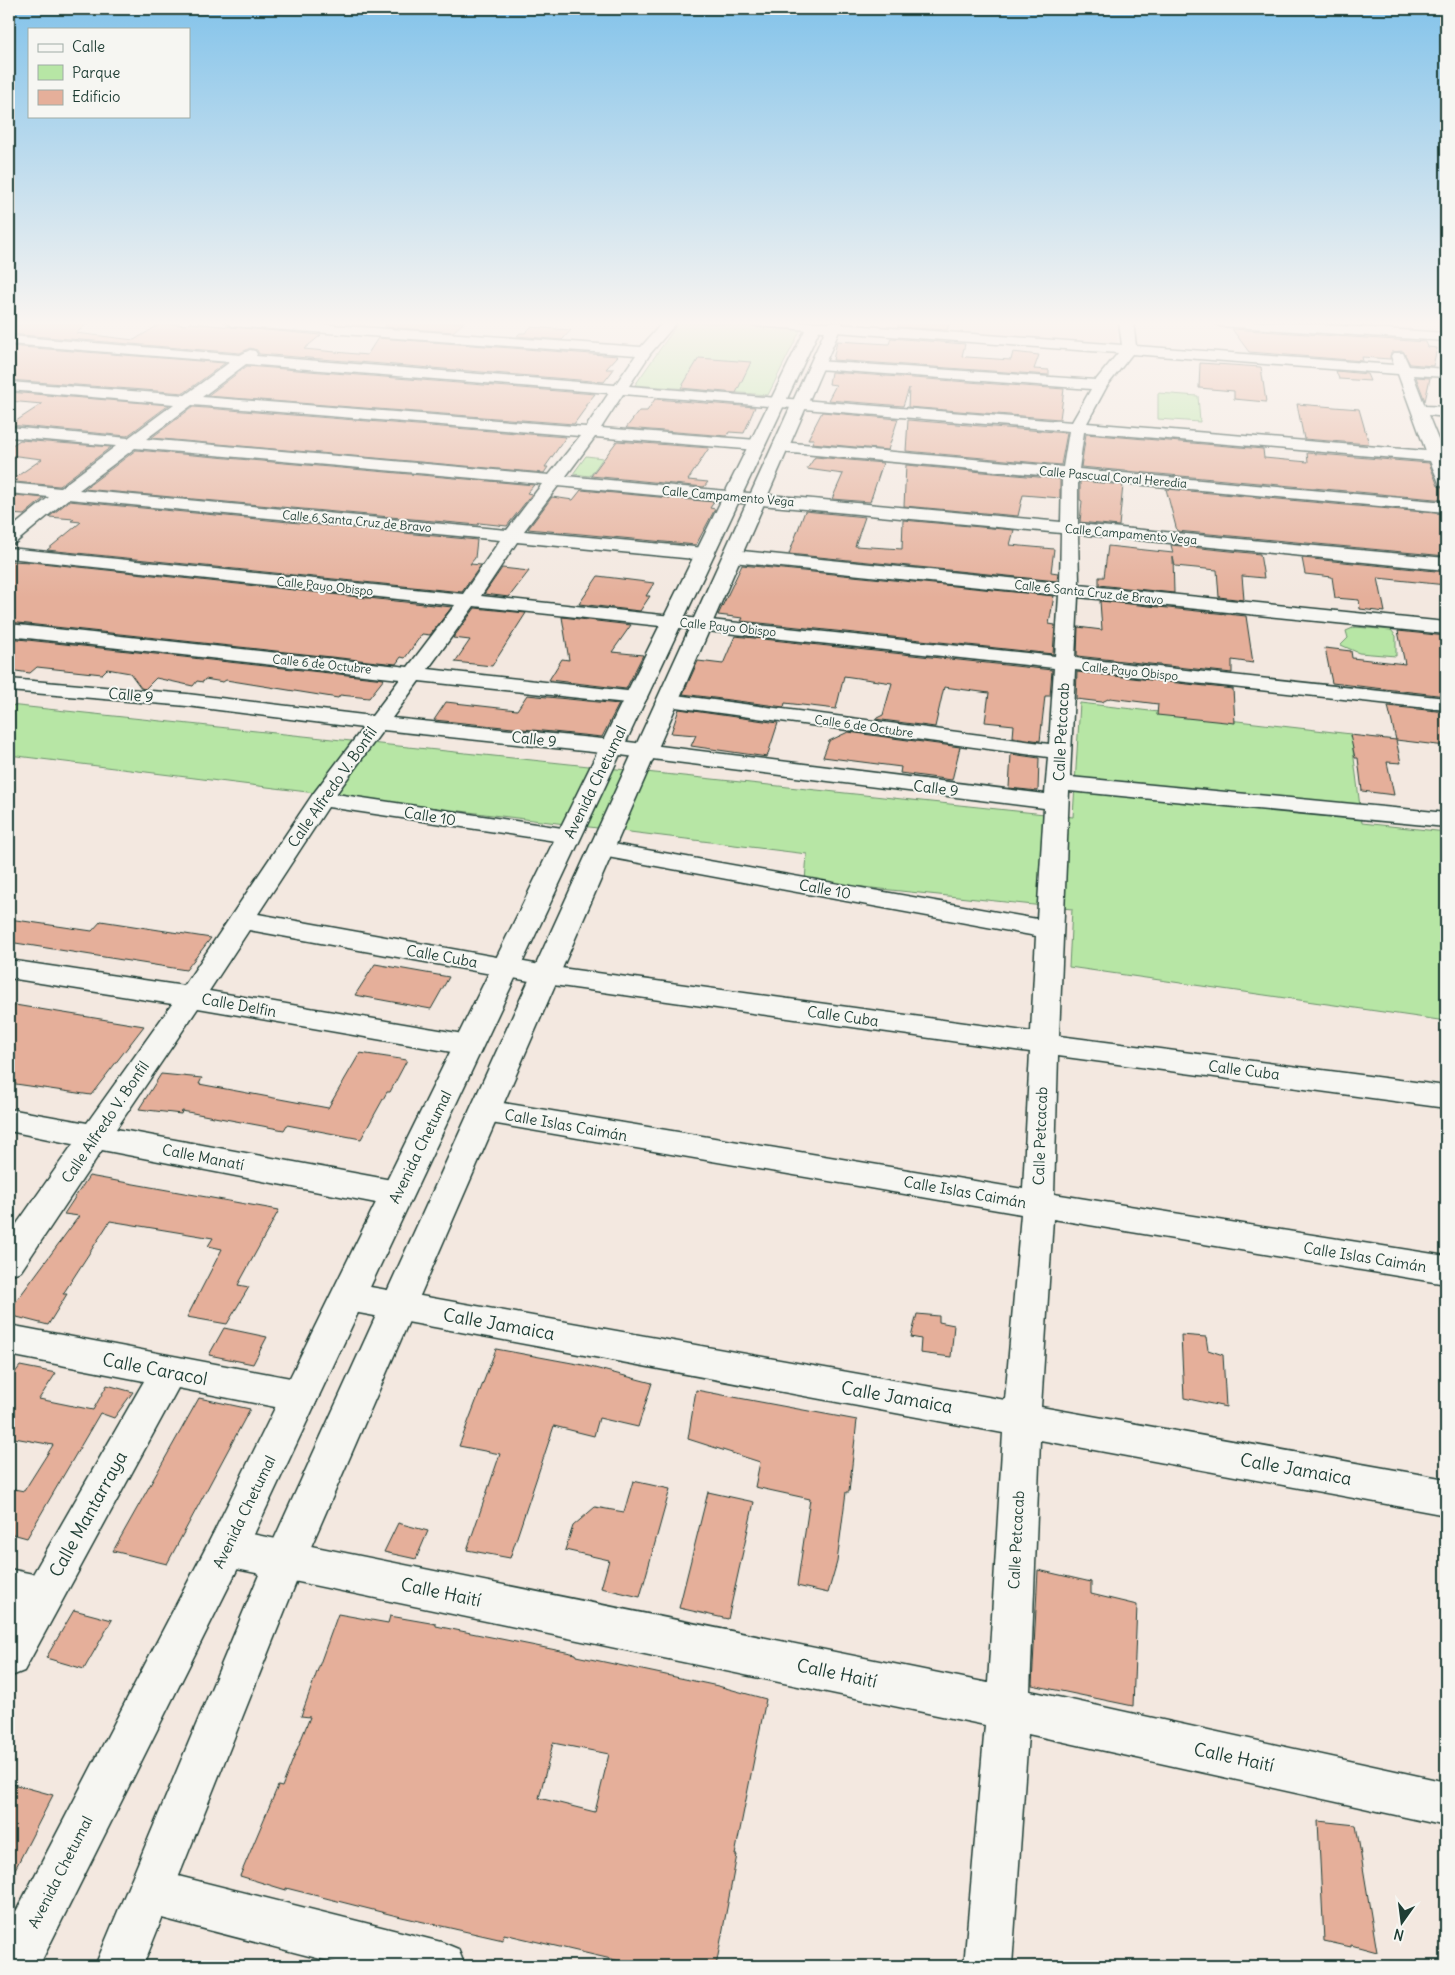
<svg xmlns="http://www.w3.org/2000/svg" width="1455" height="1975" font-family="Delius,sans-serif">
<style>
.built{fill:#efd7cb}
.green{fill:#b7e6a5;stroke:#6b926c}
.building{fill:#e5af9a;stroke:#1f3d34;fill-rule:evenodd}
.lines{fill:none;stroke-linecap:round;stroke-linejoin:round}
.minor-casing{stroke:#1f3d34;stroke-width:3}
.major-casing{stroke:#1f3d34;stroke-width:3}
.minor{fill:#f6f6f2;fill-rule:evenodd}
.major{fill:#f6f6f2;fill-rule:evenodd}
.labels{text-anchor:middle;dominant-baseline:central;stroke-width:4;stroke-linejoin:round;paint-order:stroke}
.far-street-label{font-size:12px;fill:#1f3d34;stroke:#f6f6f2}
.street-label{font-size:15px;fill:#1f3d34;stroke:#f6f6f2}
.near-street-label{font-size:18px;fill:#1f3d34;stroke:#f6f6f2}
</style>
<rect width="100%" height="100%" fill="#f3e8e0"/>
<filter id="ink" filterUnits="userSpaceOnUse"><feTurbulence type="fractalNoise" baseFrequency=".02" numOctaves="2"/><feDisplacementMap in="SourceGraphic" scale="10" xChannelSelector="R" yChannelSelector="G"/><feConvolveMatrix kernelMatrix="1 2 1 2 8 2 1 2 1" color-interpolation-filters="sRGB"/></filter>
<g filter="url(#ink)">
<polygon class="built" points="894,322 1117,322 1117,343 891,327"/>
<g class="green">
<polygon points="679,322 695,322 801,329 768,395 635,385"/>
<polygon points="1158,393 1198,396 1200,422 1158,419"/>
<polygon points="586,456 603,458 590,476 573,474"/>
<polygon points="1355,627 1391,630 1396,636 1396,656 1359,653 1341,645 1348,638 1346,631"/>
<polygon points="1080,703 1351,734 1362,823 1446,832 1446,1021 1069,967 1072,909 805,881 807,854 9,755 9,705 1073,817"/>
</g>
<g class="building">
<polygon points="24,322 90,322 76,333 134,340 162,323 187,325 189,323 321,335 304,349 367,355 378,338 618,356 606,369 614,369 604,382 259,354 257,350 250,348 240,353 9,334 9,331"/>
<polygon points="388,322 464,322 453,332 385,327"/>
<polygon points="900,322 950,322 947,330 898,327"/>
<polygon points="1308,322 1370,322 1372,326"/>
<polygon points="531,327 571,330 562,340 517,336 520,333 525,333"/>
<polygon points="1232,329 1426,342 1428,347 1437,348 1433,366 1410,364 1403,351 1391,352 1390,359 1362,357 1363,361 1249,352"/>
<polygon points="891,338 965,344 962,356 967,357 1011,360 1013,352 1039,355 1034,369 1049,370 1049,375 833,360 837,341 889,344"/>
<polygon points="9,346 225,363 184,393 9,380"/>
<polygon points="699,358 751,362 736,393 681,388"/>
<polygon points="1200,363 1261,367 1266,402 1234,399 1234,391 1199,388"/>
<polygon points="247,366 595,394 585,406 587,406 574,424 207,396"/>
<polygon points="1336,371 1367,374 1370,381 1339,379"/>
<polygon points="831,372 1064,389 1060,419 908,407 909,388 903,406 828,400 836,385 829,384"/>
<polygon points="1416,377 1430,378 1425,401"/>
<polygon points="9,392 169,405 127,436 10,425 42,404 9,401"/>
<polygon points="655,399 755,407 744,433 729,432 727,436 626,428 639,411 647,411"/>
<polygon points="1297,404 1359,409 1369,444 1304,439"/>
<polygon points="193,407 566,437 545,467 548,467 544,473 151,438"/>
<polygon points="822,412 898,419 888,450 812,443 814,439 808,439"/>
<polygon points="908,420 1067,433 1061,465 906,451"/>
<polygon points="1086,434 1263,449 1264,458 1308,462 1307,453 1429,463 1438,486 1446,488 1446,500 1081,467"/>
<polygon points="20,440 111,447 59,486 15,482 18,480 13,479 42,459 9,455 9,447"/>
<polygon points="617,441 709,448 688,480 708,482 704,487 591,476"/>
<polygon points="136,450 534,485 527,493 532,494 507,526 479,523 478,525 84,489"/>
<polygon points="815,457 883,463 870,502 832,499 843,474 807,469"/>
<polygon points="906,465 1060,479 1060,498 1023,495 1018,516 904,506"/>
<polygon points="1080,481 1123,485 1119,526 1080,522 1082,501 1080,500"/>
<polygon points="1166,489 1446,514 1446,556 1177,531"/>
<polygon points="581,490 714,502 710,508 715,509 696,545 528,529 552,497 573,500"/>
<polygon points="15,495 44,498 24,515 9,514 9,500"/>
<polygon points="69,501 477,540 475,558 470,564 481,565 462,592 47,550 81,522 71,521 74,519 49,517"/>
<polygon points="805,511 865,517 855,546 902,549 903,520 1014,530 1010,545 1054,549 1051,572 1058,573 1057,581 789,554"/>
<polygon points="1171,545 1260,554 1264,578 1242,576 1244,600 1219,597 1217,570 1175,566 1173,557 1174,593 1099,585 1099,577 1104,577 1108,546 1173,553"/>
<polygon points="1302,558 1446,572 1446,585 1378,578 1385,612 1360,609 1359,600 1335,598 1332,577 1305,574"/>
<polygon points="9,561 32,562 452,607 430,635 422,634 405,658 401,657 396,664 9,622"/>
<polygon points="742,565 1054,596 1049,624 1055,625 1053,654 741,621 743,618 718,615"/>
<polygon points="502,568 529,571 509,597 484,594"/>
<polygon points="598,576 654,583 646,596 650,596 640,611 579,604"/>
<polygon points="1100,601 1246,616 1253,663 1232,660 1232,673 1077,656 1078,627 1102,630"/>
<polygon points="475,608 526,613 492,666 455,662 470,640 453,638"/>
<polygon points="562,617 631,625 612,652 643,655 626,689 549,680 562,659 569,660"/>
<polygon points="1398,631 1446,636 1446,696 1332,683 1325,648 1351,651 1352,658 1405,664"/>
<polygon points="735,636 1052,670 1050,696 1045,696 1040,741 1013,737 1014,725 985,722 989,693 944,687 935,727 875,719 883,715 892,683 844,676 836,709 785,703 784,707 683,694 698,661 723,664"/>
<polygon points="9,638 384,679 369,698 340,695 338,698 226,680 223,682 205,679 203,682 197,681 193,686 156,678 145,689 141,688 130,673 107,669 102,674 37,667 30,673 9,670"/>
<polygon points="1077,672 1233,689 1235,723 1157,715 1158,704 1110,698 1102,702 1076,699"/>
<polygon points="527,695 619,704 602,737 434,720 446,702 517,710"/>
<polygon points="1388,706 1446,712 1446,746 1396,740"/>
<polygon points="679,709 778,723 767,757 691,746 696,735 671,733"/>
<polygon points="848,732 960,747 952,780 900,773 901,767 823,757 829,741"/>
<polygon points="1350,735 1396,740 1401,763 1387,762 1394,795 1362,791 1358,758 1355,758"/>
<polygon points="1011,754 1039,758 1038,791 1009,788"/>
<polygon points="9,919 92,931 101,921 211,938 186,970 9,942"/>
<polygon points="375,964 449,977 431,1009 355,995"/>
<polygon points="9,1004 27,1007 144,1026 91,1095 9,1083"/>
<polygon points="360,1053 407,1060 390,1092 387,1092 361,1139 287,1125 284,1130 182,1111 181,1114 139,1109 161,1074 202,1078 199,1084 328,1108"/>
<polygon points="89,1176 279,1210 238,1285 249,1287 227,1324 187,1317 222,1249 208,1246 213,1238 110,1221 63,1294 67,1294 48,1325 9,1315 9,1311 79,1216 64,1214"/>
<polygon points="917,1314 939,1316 939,1322 954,1325 951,1357 920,1353 921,1339 911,1337"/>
<polygon points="224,1328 267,1337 253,1364 209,1355"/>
<polygon points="1181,1335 1206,1337 1208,1350 1223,1355 1226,1407 1184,1398"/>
<polygon points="496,1349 583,1365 652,1383 638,1427 599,1418 594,1436 554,1426 510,1558 467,1550 500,1454 459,1446"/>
<polygon points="20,1366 56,1373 39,1399 93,1410 107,1385 133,1392 114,1418 100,1413 27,1538 9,1533 9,1488 24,1491 53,1445 9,1437 9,1381"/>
<polygon points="696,1390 857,1420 849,1492 846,1492 837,1562 828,1593 797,1586 810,1499 755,1487 760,1462 688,1439"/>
<polygon points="199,1398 250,1409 167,1564 113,1551"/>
<polygon points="633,1481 670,1489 640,1597 601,1588 609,1560 565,1550 573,1526 595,1507 624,1512"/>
<polygon points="708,1492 754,1502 728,1619 679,1608"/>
<polygon points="398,1523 428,1531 416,1559 384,1552"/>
<polygon points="1038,1570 1091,1582 1091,1594 1137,1605 1133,1706 1032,1685"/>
<polygon points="74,1610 112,1620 84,1669 46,1658"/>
<path d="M338,1614L388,1623L390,1616L436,1624V1626L576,1654V1656L718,1686L766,1699L735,1855H737L716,1966H641L504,1934L503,1940L393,1915L286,1888V1890L240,1876L278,1786L282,1787L310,1717L301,1716ZM553,1743L609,1754L595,1812L539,1798Z"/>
<polygon points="9,1783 53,1795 9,1881"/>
<polygon points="1318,1821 1356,1825 1377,1952 1351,1945 1351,1947 1324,1941"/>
</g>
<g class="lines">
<defs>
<g id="minor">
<path d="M225,322H289L641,347L663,322H677L650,354L629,386L1072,422L1091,389L817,369L812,368L810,365L812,362L817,361L1096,380L1118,353L756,326L749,322H810L1122,345L1119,322H1133L1136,346L1394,365L1391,356L1393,353H1403L1409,366L1446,369V377L1413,375L1425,406L1446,407V417L1428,415L1443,452H1446V486L1440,485L1430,461L1084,432L1079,469L1446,502V512L1078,479V524L1446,558V570L1078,534L1079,585L1446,622V634L1078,597L1075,658L1446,698V710L1075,670L1070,777L1446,813V827L1069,791L1059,1036L1446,1086V1108L1058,1056L1054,1194L1446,1256V1284L1053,1219L1041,1407L1446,1479V1515L1040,1440L1030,1691L1446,1782V1826L1028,1734L1012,1966H964L985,1725L227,1567L213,1562L207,1548L213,1534L227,1529L988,1683L1003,1433L348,1311L336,1307L331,1297L336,1287L348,1283L1005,1400L1021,1214L485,1122L474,1119L470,1111L474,1103L485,1100L1023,1189L1030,1052L546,984L249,930L209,991L469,1035L479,1038L483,1045L479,1052L469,1055L198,1008L116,1129L397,1181L408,1185L413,1194L408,1203L397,1207L102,1150L21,1271L9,1275V1235L73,1144L9,1131V1109L87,1123L172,1004L9,978V960L184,986L313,794L363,728L187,706L9,691V679L187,694L372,716L400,679L9,636V624L408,667L455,605L9,558V548L463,594L500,540L68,499L15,543L9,544V530L49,497L9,493V483L60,488L116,446L9,437V427L128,438L174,404L9,390V382L185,395L230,362L9,344V336L240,355L250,350L255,351L257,354L256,356L615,385L636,355L232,326ZM1132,354L1398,374L1426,451L1087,423L1107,386ZM246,364L609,393L586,427L202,397ZM623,394L1069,431L1063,467L781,442L775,444L773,447L775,450L781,452L1062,477L1061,522L566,476L595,437L757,450L763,448L765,445L763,442L757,440L601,428ZM192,405L580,436L549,475L146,439ZM135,448L542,484L507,530L79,490ZM558,486L1061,533L1060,583L732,550L725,552L723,556L725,560L732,562L1059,595L1055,656L481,596L517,542L705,560L711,558L714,554L711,550L705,548L524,531ZM474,606L1054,668L1049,744L668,694L660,695L657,700L660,705L668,706L1048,757L1045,794L612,740L392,718L419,681L636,704L644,703L647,698L644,693L636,692L428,669ZM383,730L612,754L1044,808L1037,919L602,842L593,844L590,849L593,854L602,856L1036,936L1031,1032L546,966L258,914L328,807L569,843L578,841L581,836L578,831L569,829L336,794Z"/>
<polygon points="1213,322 1280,322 1446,333 1446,341 1220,326"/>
<polygon points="9,1325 301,1380 314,1385 319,1396 314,1407 301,1412 178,1388 24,1671 9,1677 9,1616 12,1610 9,1609 9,1569 33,1574 144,1381 9,1355"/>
<polygon points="150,1869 441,1942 458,1949 465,1966 348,1966 150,1915 134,1908 127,1892 134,1876"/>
</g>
<g id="major">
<polygon points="809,322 823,322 241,1562 39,1966 9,1966 9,1925 213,1534"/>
<polygon points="829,322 843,322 303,1565 143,1966 95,1966 271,1546"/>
</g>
</defs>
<use href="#minor" class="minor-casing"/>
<use href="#major" class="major-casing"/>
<use href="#minor" class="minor"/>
<use href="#major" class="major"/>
</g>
</g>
<linearGradient id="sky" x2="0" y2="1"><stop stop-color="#83c3ea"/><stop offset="0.54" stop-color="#faf5f1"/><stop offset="1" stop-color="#faf5f1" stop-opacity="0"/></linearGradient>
<rect width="1455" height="598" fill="url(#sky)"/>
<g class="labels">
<g class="far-street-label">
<text transform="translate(1113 477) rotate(5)">Calle Pascual Coral Heredia</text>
<text transform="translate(728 496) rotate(5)">Calle Campamento Vega</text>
<text transform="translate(357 521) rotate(5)">Calle 6 Santa Cruz de Bravo</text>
<text transform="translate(1131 534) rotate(5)">Calle Campamento Vega</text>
<text transform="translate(325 586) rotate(6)">Calle Payo Obispo</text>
<text transform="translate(1089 592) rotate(6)">Calle 6 Santa Cruz de Bravo</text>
<text transform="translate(728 627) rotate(6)">Calle Payo Obispo</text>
<text transform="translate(322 664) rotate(6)">Calle 6 de Octubre</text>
<text transform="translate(1130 671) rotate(6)">Calle Payo Obispo</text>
<text transform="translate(864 726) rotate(8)">Calle 6 de Octubre</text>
</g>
<g class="street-label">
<text transform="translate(131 695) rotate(5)">Calle 9</text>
<text transform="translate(1061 732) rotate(-87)">Calle Petcacab</text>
<text transform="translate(534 739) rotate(6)">Calle 9</text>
<text transform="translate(595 782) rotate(-64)">Avenida Chetumal</text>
<text transform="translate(332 787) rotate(-55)">Calle Alfredo V. Bonfil</text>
<text transform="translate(936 788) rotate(7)">Calle 9</text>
<text transform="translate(430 816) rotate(9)">Calle 10</text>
<text transform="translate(825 889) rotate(10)">Calle 10</text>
<text transform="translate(442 956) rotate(10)">Calle Cuba</text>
<text transform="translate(239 1005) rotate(10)">Calle Delfin</text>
<text transform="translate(843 1016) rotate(8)">Calle Cuba</text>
<text transform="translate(1244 1070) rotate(7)">Calle Cuba</text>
<text transform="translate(105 1122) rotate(-56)">Calle Alfredo V. Bonfil</text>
<text transform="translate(566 1125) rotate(10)">Calle Islas Caimán</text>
<text transform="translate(1040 1136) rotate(-88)">Calle Petcacab</text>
<text transform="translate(420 1147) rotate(-64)">Avenida Chetumal</text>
<text transform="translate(203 1157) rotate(11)">Calle Manatí</text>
<text transform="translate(965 1192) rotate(10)">Calle Islas Caimán</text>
<text transform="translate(1365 1257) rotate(9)">Calle Islas Caimán</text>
<text transform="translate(244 1512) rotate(-64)">Avenida Chetumal</text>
<text transform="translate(1016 1540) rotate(-87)">Calle Petcacab</text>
<text transform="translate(60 1872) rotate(-63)">Avenida Chetumal</text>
</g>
<g class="near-street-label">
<text transform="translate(499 1324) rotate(10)">Calle Jamaica</text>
<text transform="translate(155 1369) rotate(11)">Calle Caracol</text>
<text transform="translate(897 1397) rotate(10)">Calle Jamaica</text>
<text transform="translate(1296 1469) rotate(10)">Calle Jamaica</text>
<text transform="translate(88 1514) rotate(-61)">Calle Mantarraya</text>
<text transform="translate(441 1592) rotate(12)">Calle Haití</text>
<text transform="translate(837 1673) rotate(12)">Calle Haití</text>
<text transform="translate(1234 1757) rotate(12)">Calle Haití</text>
</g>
</g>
<rect width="1455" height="1975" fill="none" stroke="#f6f6f2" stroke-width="30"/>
<rect x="15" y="15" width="1425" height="1945" fill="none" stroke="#1f3d34" stroke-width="2" filter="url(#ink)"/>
<rect x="28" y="28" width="162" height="90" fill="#f6f6f2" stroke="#a0aca6"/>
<rect x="38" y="44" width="25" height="8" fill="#f6f6f2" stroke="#a0aca6"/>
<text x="72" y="52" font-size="15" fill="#1f3d34">Calle</text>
<rect x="38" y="65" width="25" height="15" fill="#b7e6a5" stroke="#a0aca6"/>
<text x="72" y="78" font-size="15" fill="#1f3d34">Parque</text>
<rect x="38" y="90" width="25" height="15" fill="#e5af9a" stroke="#a0aca6"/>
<text x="72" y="102" font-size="15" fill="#1f3d34">Edificio</text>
<g transform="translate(1402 1922) rotate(194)" stroke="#f6f6f2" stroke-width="4" paint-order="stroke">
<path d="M0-4L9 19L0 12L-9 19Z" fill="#1f3d34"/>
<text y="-8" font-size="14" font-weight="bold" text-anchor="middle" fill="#1f3d34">N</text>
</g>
</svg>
